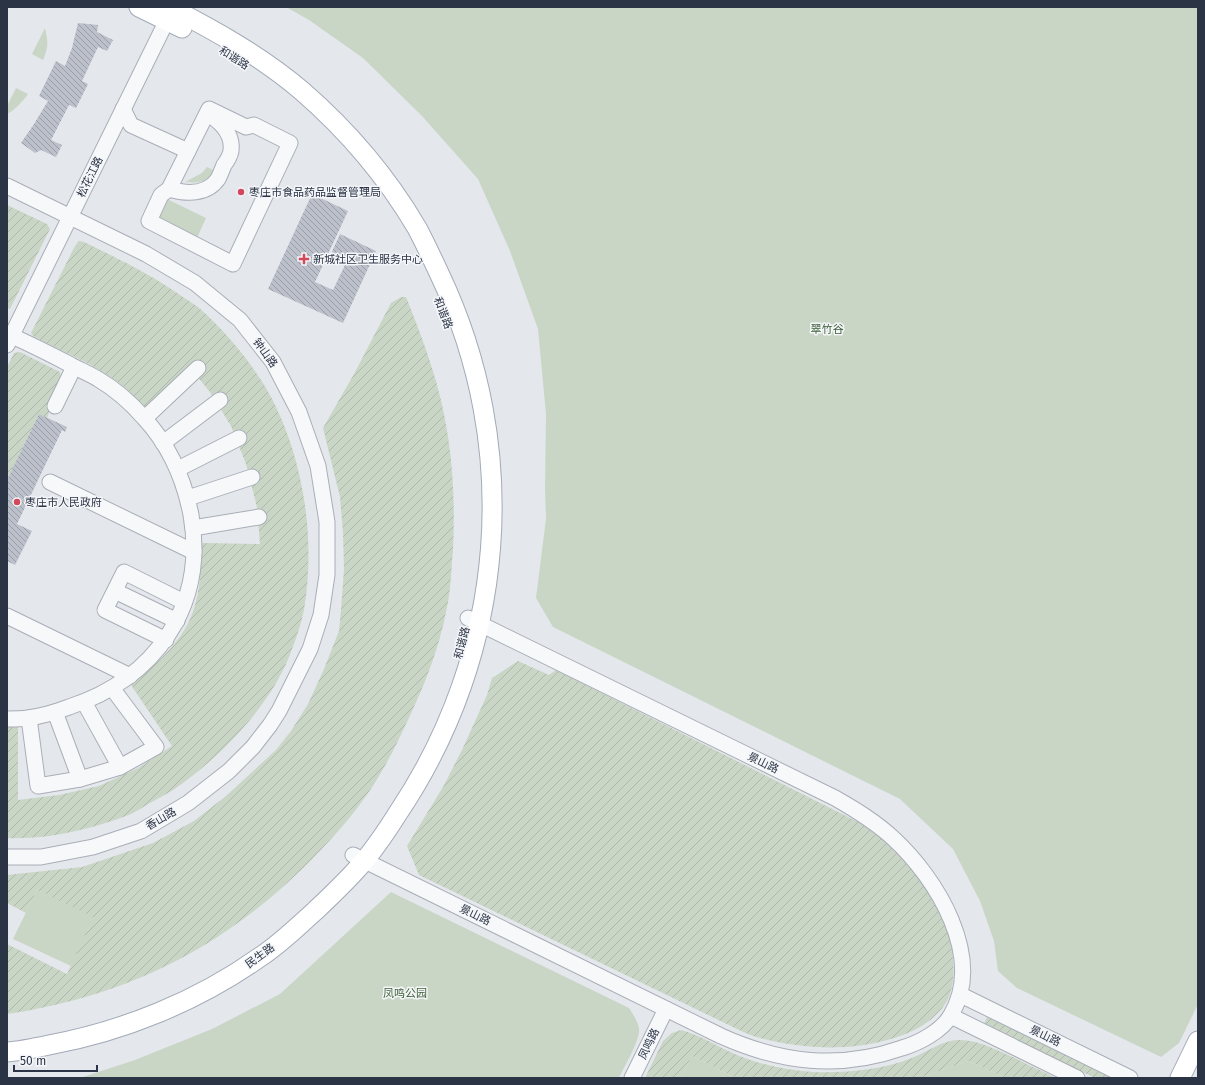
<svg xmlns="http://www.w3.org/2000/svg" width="1205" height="1085" font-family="'Fira Sans','Noto Sans SC',sans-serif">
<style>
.green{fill:#c9d6c5}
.garden{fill:url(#garden-furrows)}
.building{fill:url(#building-back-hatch)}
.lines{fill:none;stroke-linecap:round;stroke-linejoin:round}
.minor-casing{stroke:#a9aeb7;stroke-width:17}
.major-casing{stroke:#a3abb8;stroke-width:21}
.minor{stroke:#f7f8fa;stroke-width:15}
.major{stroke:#fff;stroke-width:19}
.poi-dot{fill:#d1495b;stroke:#f4f6f9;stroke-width:1.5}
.labels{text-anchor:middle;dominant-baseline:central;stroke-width:3;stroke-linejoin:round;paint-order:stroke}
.street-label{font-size:11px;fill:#2b3445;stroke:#f4f6f9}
.poi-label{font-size:11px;fill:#2b3445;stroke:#f4f6f9;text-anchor:start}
.park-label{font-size:11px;fill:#3f6138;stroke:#f4f6f9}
</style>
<defs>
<pattern id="garden-furrows" width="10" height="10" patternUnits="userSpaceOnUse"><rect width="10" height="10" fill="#c9d6c5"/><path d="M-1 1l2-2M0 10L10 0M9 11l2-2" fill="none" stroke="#adb8ab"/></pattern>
<pattern id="building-back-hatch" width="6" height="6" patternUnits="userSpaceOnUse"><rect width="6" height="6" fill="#bbc0ca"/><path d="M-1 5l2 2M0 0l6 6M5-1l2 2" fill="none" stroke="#989da6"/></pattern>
</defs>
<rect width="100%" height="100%" fill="#e4e7ec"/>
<g class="green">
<polygon points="286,7 1198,7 1198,1004 1179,1043 1161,1057 1017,988 998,971 994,941 980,901 953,849 900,799 553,627 536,598 546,519 545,488 546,414 538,329 510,251 478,179 422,116 363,58 309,20"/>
<path d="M45,28C48,42 49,46 43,60L32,54Z"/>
<path d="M16,88L28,94C22,102 16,109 7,114V106Z"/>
<path d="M207,167L215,171C206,183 200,183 185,182L202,173Z"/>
<polygon points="167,199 206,218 196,240 156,220"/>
<polygon points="37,890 94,916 71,966 13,939"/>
<path d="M391,892L629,1008C633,1014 637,1020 639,1028C641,1039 624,1067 619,1078H80L135,1060L212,1029L280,994Z"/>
<polygon points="692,1056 736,1078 680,1078"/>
<polygon points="968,1061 1006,1078 920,1078"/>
</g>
<g class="garden">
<polygon points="7,205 47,224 50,229 10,309 7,308"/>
<path d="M79,241L84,242C117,258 150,274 180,295C186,299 192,303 198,307C223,329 245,355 263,383C301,445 316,531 305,603C303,618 298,634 292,649C273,704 220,758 173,790C165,795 157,799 150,803C143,807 137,811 131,814C94,829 46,840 7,838V725L18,724V800L59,795L99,786L138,768L172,746L131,685C149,670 168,654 181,635C200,609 201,574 202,543L260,544L257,507L246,464L231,426L210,392L191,369L147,409C138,399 129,390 118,382C92,363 61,351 33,336L31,333L75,246Z"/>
<path d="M401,297H406C415,320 424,342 431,365C451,425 456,487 453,550C451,570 451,592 446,612C439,649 424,686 408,720C399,739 390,758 379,776C362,805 340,830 317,854C231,944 130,996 7,1014V944L67,974L93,917L37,890L26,913L7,903V875L82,867L153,843L194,821L226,796L276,750L291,731L308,704L324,669L339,631L341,610L344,569L343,533L340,497L323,428L354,374L391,303Z"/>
<polygon points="20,352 60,372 61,377 47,418 39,414 7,480 7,367 14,353"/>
<path d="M518,661L549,675L556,670L858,822C874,833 895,847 908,862C923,881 938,907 948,930C950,934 950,940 951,944C954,963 956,983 947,1001C937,1018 921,1028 903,1035C858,1052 805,1050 760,1038C752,1036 744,1032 737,1029L419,875L407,846L443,787L462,750L487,695L492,678Z"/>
<polygon points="987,1017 1113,1078 1095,1078 984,1024"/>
<path d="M681,1030C701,1035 718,1047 737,1055C761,1065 787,1070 813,1072C847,1073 881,1070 912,1058C927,1052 941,1041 957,1040C978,1039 996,1050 1015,1058C1028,1065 1042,1071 1056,1078H1006L968,1061L920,1078H736L692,1056L680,1078H645L663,1041L672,1033Z"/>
</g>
<g class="building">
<polygon points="78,23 98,25 97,32 113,40 107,51 98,47 82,81 88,84 76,108 69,105 51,140 62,145 56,157 41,150 35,153 21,143 34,124 48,101 39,96 56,61 65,66 72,48"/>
<polygon points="312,194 348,211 315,282 333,290 346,263 330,256 340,234 376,251 343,323 268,289"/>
<polygon points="39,414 67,427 65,432 62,430 17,524 32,531 15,565 7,561 7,480"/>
</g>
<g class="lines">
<defs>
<g id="minor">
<polyline points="123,109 131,125 188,151"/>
<polygon points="209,109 246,127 254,125 290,143 233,264 149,221 161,195 169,189"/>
<polyline points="7,186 146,254 195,283 240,320 273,362 299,412 318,466 327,522 327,575 321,615 310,649 279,711 270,725 253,747 229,771 188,803 141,831 93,847 41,857 7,857"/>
<path d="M169,189C186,194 207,195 218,179C220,175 222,170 224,165C227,161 230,156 231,151C233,135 223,124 211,116"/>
<polyline points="7,345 171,12"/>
<polyline points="55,406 74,367"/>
<polyline points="145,418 198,368"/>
<polyline points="163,443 220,400"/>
<polyline points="178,469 239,438"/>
<polyline points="50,482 194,552"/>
<polyline points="188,498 252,477"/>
<polyline points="193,528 259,517"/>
<polyline points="115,591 177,621"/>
<polyline points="7,616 130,676"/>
<polyline points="166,640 105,610 124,572 184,602"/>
<polyline points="84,702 120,767"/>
<polyline points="55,712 80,779"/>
<polyline points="29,718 38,786 80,779 120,767 156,747 112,688"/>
<path d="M7,719C14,719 21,719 28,718C42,716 56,712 69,707C155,679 207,606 191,515C184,479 169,445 144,418C131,403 115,389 98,379C90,374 80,370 71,365C52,355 32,345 12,336"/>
<path d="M353,855L721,1036C781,1063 839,1070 902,1048C919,1043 942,1031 951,1015C985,957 937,879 894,839C876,822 856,810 835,798L468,618"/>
<polyline points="961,995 1130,1078"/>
<polyline points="951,1016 1077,1078"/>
<polyline points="632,1078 666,1009"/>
</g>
<g id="major">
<polyline points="139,7 182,28"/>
<path d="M7,1052C21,1051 35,1048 49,1045C124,1031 198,1001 260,957C280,944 297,927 315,911C332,895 350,878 365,860C377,845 388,829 398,813C506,652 523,449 439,273C432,258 425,243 417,228C387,177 347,130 302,91C262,57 216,31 169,7"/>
<polyline points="1180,1078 1198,1041"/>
</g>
</defs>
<use href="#minor" class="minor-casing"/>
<use href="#major" class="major-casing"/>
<use href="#minor" class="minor"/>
<use href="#major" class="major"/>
</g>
<g class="poi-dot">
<circle cx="241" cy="192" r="4"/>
<path d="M302 253h4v4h4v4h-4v4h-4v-4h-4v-4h4z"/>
<circle cx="17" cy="502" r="4"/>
</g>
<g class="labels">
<g class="street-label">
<text transform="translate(234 58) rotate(32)">和谐路</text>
<text transform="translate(90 177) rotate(-64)">松花江路</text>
<text transform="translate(443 313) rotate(69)">和谐路</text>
<text transform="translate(265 353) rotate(54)">钟山路</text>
<text transform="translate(462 643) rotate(-76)">和谐路</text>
<text transform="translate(763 763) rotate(26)">景山路</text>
<text transform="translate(161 819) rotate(-30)">香山路</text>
<text transform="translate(475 915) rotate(26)">景山路</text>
<text transform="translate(260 956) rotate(-36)">民生路</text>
<text transform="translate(1045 1036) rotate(26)">景山路</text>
<text transform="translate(649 1044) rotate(-64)">凤鸣路</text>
</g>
<g class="poi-label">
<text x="249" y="192">枣庄市食品药品监督管理局</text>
<text x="313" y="259">新城社区卫生服务中心</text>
<text x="25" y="502">枣庄市人民政府</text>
</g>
<g class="park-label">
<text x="827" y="329">翠竹谷</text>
<text x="405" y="993">凤鸣公园</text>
</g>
</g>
<rect width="1205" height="1085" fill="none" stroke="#2b3445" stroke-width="16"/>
<path d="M14 1065v6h83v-6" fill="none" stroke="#2b3445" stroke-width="2"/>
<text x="20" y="1065" font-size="12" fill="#2b3445" stroke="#f4f6f9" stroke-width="3" paint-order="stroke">50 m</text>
</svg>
